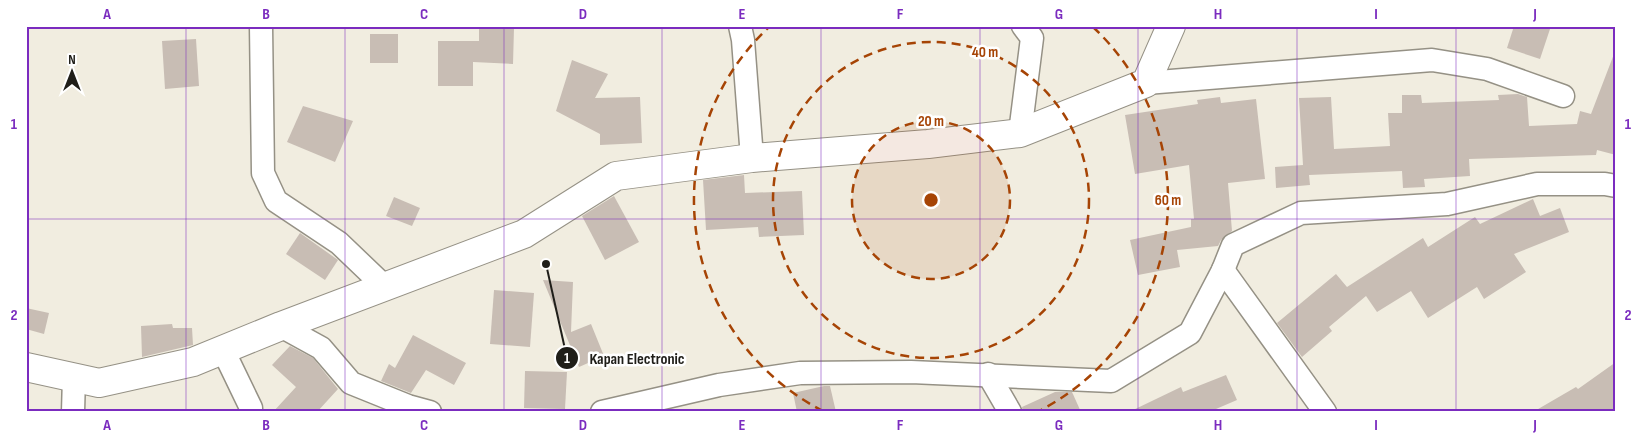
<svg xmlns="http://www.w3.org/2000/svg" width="1642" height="438" font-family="'Sofia Sans Condensed',sans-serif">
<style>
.building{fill:#c8bdb4}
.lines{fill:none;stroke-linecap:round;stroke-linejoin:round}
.minor-casing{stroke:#959185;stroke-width:25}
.secondary-casing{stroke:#959185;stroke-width:30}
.minor{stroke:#fff;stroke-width:22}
.secondary{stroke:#fff;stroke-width:28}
.grid{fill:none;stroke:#7b2cbf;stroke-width:1;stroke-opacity:0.55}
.ring{fill:none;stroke:#a64405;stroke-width:2.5;stroke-dasharray:9 6}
.centre{fill:#a64405;stroke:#fff;stroke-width:2.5}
.ring-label{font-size:15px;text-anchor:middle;font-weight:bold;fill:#a64405;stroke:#fff;stroke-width:5;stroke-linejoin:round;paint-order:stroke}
.leader{fill:none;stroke:#1f1e19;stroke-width:2}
.callout-dot{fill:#1f1e19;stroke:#fff;stroke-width:2}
.mark-label{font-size:15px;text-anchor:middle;font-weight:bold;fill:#fff}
.callout-label{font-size:16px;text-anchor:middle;font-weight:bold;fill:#1f1e19;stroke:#fff;stroke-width:5;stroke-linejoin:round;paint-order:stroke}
.neatline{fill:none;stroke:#7b2cbf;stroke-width:2}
.grid-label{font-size:16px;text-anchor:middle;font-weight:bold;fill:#7b2cbf}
</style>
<rect width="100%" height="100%" fill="#f1ede0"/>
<g class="building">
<polygon points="1514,26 1551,26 1540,59 1507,48"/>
<polygon points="479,27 514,28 513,64 473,62 473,86 438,86 438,41 479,41"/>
<rect x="370" y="34" width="28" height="29"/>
<polygon points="196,39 199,86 165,89 162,41"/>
<polygon points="1614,54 1616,55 1616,155 1597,150 1596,155 1469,159 1470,176 1424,179 1425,187 1403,188 1402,171 1309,175 1310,185 1276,188 1275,167 1303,165 1299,98 1331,97 1334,149 1390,146 1388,113 1402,113 1402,95 1421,95 1422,103 1499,100 1498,95 1518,94 1527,97 1529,126 1577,124 1580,111 1591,114"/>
<polygon points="572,60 608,74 595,98 640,97 642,143 600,145 600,134 556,111"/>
<polygon points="1220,97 1221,103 1256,99 1265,179 1228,183 1232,231 1221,240 1218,246 1177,250 1180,267 1138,275 1130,240 1191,227 1191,219 1194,219 1189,165 1135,174 1125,115 1198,104 1197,100"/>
<polygon points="303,106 353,121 335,162 287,142"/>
<polygon points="744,175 745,193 802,191 804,235 759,237 758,227 706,230 703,180"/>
<polygon points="614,196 639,242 605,260 582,216"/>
<polygon points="394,197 420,208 412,226 386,216"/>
<polygon points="1533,199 1540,216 1560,208 1569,232 1514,254 1526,272 1484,299 1477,287 1428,318 1411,291 1377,312 1366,296 1329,327 1332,331 1302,357 1277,323 1336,274 1347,287 1423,238 1428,247 1475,217 1480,224"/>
<polygon points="300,233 338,260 325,280 286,254"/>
<polygon points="543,280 573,282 571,332 591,324 604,356 579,367"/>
<polygon points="494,290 534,293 530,347 490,344"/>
<polygon points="26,308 49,313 44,334 26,329"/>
<polygon points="172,324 173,328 192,328 193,345 142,357 141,326"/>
<polygon points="413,335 466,363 454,385 426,370 411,393 381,381 389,364 395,368"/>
<polygon points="290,346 313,358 338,389 317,412 273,412 296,387 272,365"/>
<polygon points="1616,362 1616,412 1533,412 1576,387 1578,389"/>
<polygon points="525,371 567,372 565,409 524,408"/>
<polygon points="1226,375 1237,400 1209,412 1129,412 1181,387 1183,392"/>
<polygon points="824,386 830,386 836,412 797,412 793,393"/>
<polygon points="1055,392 1072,392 1081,412 1023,412 1022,407"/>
</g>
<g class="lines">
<defs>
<g id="minor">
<polyline points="261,26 263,173 276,201 339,243 385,287"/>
<polyline points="740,26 743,40 752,158"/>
<polyline points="1146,83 1432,60 1487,69 1563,96"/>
<polyline points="1020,133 1032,38 1023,26"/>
<polyline points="1223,270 1325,412"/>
<polyline points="281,326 321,348 351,383 408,406 430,412"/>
<polyline points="223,350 251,408 251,412"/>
<polyline points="988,374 1010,412"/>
<polyline points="73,412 74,377"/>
<polyline points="602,412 719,385 800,373 911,372 1111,381 1190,333 1223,270 1233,245 1301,213 1447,204 1537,184 1605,184 1616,186"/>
</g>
<polyline id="secondary" points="26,367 99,383 193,362 281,326 524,234 616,176 752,158 928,144 1020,133 1146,83 1171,26"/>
</defs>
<use href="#minor" class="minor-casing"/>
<use href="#secondary" class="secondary-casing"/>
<use href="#minor" class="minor"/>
<use href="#secondary" class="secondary"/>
</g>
<path class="grid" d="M186,26V412M345,26V412M504,26V412M662,26V412M821,26V412M980,26V412M1138,26V412M1297,26V412M1456,26V412M26,219H1616"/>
<circle cx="931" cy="200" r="79" fill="#a64405" fill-opacity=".12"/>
<g class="ring">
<circle cx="931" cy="200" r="79"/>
<circle cx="931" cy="200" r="158"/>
<path d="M823 411A237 237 0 0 1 769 27M1093 27A237 237 0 0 1 1039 411"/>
</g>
<circle cx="931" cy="200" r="8" class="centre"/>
<g class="ring-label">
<text x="985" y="57">40 m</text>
<text x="931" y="126">20 m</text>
<text x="1168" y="205">60 m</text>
</g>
<path class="leader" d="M546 264L567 358"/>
<g class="callout-dot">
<circle cx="546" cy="264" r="5"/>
<circle cx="567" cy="358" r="12"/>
</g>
<g class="mark-label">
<text x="567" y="363">1</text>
</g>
<g class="callout-label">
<text x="637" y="364">Kapan Electronic</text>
</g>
<rect width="1642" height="438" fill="none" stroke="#ffffff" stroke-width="55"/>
<g transform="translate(72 72)" stroke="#ffffff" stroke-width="4" paint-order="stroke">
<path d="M0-4L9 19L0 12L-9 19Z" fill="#1f1e19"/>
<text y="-8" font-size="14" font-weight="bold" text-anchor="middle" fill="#1f1e19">N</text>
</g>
<rect x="28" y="28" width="1586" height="382" class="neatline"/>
<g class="grid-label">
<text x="107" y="19">A</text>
<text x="266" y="19">B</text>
<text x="424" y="19">C</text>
<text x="583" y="19">D</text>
<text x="742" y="19">E</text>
<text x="900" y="19">F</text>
<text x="1059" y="19">G</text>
<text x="1218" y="19">H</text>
<text x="1376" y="19">I</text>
<text x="1535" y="19">J</text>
<text x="14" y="129">1</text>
<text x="1628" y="129">1</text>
<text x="14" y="320">2</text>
<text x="1628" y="320">2</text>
<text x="107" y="430">A</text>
<text x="266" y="430">B</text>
<text x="424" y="430">C</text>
<text x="583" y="430">D</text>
<text x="742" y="430">E</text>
<text x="900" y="430">F</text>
<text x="1059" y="430">G</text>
<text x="1218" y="430">H</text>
<text x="1376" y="430">I</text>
<text x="1535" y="430">J</text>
</g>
</svg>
